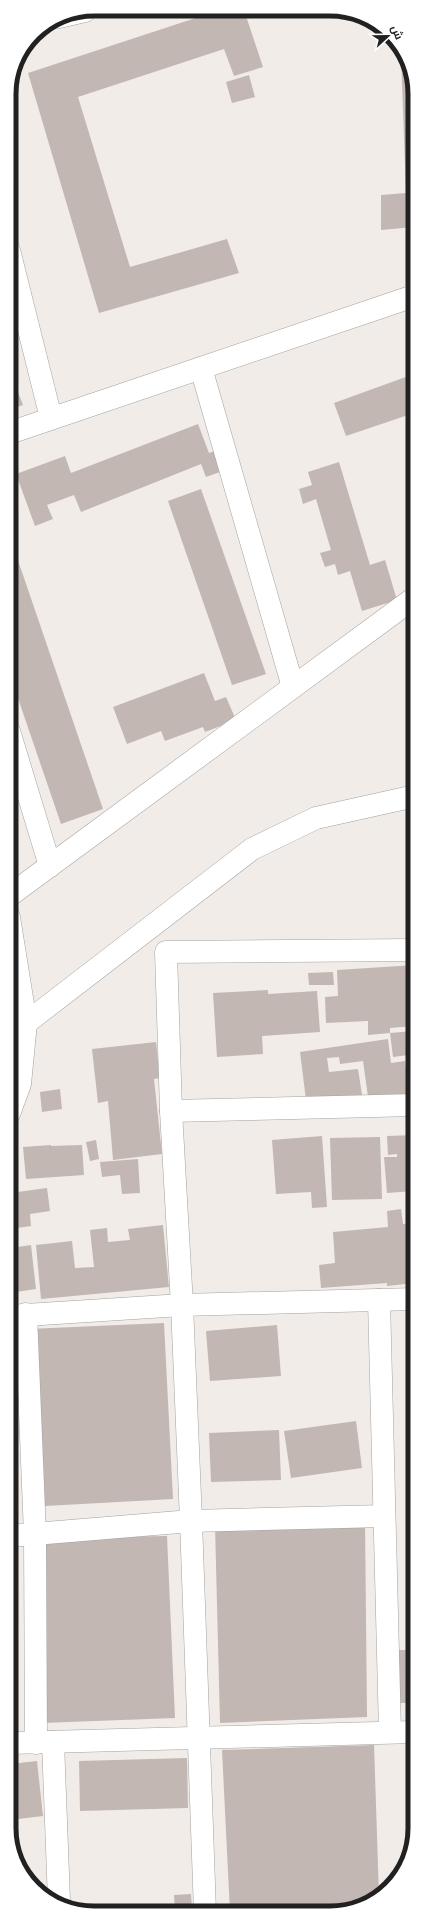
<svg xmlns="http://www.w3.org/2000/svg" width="424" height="1922" font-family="Overpass,Cairo,sans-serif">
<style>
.building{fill:#c2b7b3}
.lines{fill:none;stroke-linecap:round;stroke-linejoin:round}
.minor-casing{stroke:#a2a2a2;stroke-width:23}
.minor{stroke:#fff;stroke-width:22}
.rim{fill:none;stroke:#212121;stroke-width:5}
</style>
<rect width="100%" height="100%" fill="#f1ece7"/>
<g class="building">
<polygon points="220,10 244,10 263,67 234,76 224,49 78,97 130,267 227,239 239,273 99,313 28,73"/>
<polygon points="401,55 414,83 414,227 381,230 381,195 406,193"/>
<polygon points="249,75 255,97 232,103 226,82"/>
<polygon points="9,369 23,405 9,410"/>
<polygon points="414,374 414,413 346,436 334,403"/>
<polygon points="198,424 209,453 223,448 231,468 206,477 201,464 81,512 74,495 47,505 53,519 35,526 16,474 65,456 71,473"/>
<polygon points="339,462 370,565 385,560 397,600 362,611 350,571 338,575 335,564 325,567 320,553 331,550 316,499 303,504 299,489 312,485 308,472"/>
<polygon points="201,489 266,674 232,685 168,501"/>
<polygon points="9,534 103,809 61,824 9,672"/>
<polygon points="204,673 215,701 226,697 236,720 205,732 203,727 165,741 161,731 127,744 113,707"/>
<polygon points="415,965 415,1026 390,1028 390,1033 368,1035 368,1021 326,1023 325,997 338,996 337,970"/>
<polygon points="333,972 334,985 309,985 308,973"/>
<polygon points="268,990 268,994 317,991 320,1032 262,1036 263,1054 217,1057 213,993"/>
<polygon points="413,1031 415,1041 414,1095 408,1055 393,1057 390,1033"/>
<polygon points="388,1039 391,1063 405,1061 410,1099 369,1104 363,1061 340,1064 339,1057 327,1058 329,1072 358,1069 363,1101 307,1108 300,1052"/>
<polygon points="156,1042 160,1078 154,1079 162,1154 113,1160 108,1101 98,1103 92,1049"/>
<polygon points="60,1089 62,1109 42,1112 40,1092"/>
<polygon points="415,1135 415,1191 387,1193 384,1157 397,1157 397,1154 388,1155 387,1136"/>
<polygon points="322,1136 327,1207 312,1208 311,1192 276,1194 272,1140"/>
<polygon points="380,1137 382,1199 332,1200 330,1138"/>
<polygon points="96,1140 99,1159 90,1161 86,1142"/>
<polygon points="51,1145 51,1146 82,1145 84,1175 26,1179 23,1147"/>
<polygon points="138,1159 140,1193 122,1194 120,1175 102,1177 100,1162"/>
<polygon points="47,1188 50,1211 30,1214 31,1226 10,1229 10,1193"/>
<polygon points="401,1209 403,1224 415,1223 415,1283 387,1286 387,1283 321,1288 319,1265 335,1263 333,1232 388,1227 387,1211"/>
<polygon points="163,1225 169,1287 41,1299 36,1245 72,1241 75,1268 94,1267 90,1230 107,1228 108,1242 130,1240 128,1229"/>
<polygon points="16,1232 17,1247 31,1245 36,1289 10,1293 10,1233"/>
<polygon points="164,1323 173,1499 45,1506 29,1329"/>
<polygon points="277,1325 281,1376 210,1381 206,1331"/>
<polygon points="10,1360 11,1360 18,1523 10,1523"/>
<polygon points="356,1421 362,1468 291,1478 284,1431"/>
<polygon points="279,1430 281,1480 211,1482 209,1433"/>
<polygon points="365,1519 367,1717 220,1723 215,1525"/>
<polygon points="167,1536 175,1718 42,1723 34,1538"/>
<polygon points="10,1623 11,1623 15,1727 10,1727"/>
<rect x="390" y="1650" width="25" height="53"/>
<polygon points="374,1745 379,1895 368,1904 341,1912 230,1912 222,1750"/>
<polygon points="187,1758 188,1808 80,1811 79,1761"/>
<polygon points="37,1761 43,1816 10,1820 10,1764"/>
<polygon points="191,1894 192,1909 175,1910 174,1895"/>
<polygon points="140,1906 141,1912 106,1911 106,1910"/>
</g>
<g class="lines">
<defs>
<g id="minor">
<polyline points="59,17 85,11"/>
<polyline points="9,250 51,418"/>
<polyline points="201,368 293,687"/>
<polyline points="9,433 414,296"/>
<polyline points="9,731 50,866"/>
<polyline points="9,896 414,598"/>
<polyline points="9,917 26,1023 20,1084 9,1114"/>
<polyline points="26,1023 252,849 316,818 415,796"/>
<polyline points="171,1111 166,952 415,950"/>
<polyline points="379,1300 390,1732"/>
<polyline points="26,1314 35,1534 36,1743"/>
<polyline points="10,1316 182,1305 171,1111 415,1105"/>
<polyline points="384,1516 191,1521 182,1305 415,1299"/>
<polyline points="10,1536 191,1521 205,1912"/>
<polyline points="53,1742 59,1901"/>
<polyline points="10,1743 415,1732"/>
</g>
</defs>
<use href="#minor" class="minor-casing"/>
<use href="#minor" class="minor"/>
</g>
<path d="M0 0H424V1922H0ZM94 16H330A78 78 0 0 1 408 94V1828A78 78 0 0 1 330 1906H94A78 78 0 0 1 16 1828V94A78 78 0 0 1 94 16Z" fill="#fff" fill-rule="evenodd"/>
<path class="rim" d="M94 16H330A78 78 0 0 1 408 94V1828A78 78 0 0 1 330 1906H94A78 78 0 0 1 16 1828V94A78 78 0 0 1 94 16Z"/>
<g transform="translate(388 36) rotate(68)" stroke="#ffffff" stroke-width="3" paint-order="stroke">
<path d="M0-3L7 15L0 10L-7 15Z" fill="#212121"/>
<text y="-6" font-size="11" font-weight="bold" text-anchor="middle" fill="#212121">ش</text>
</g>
</svg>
